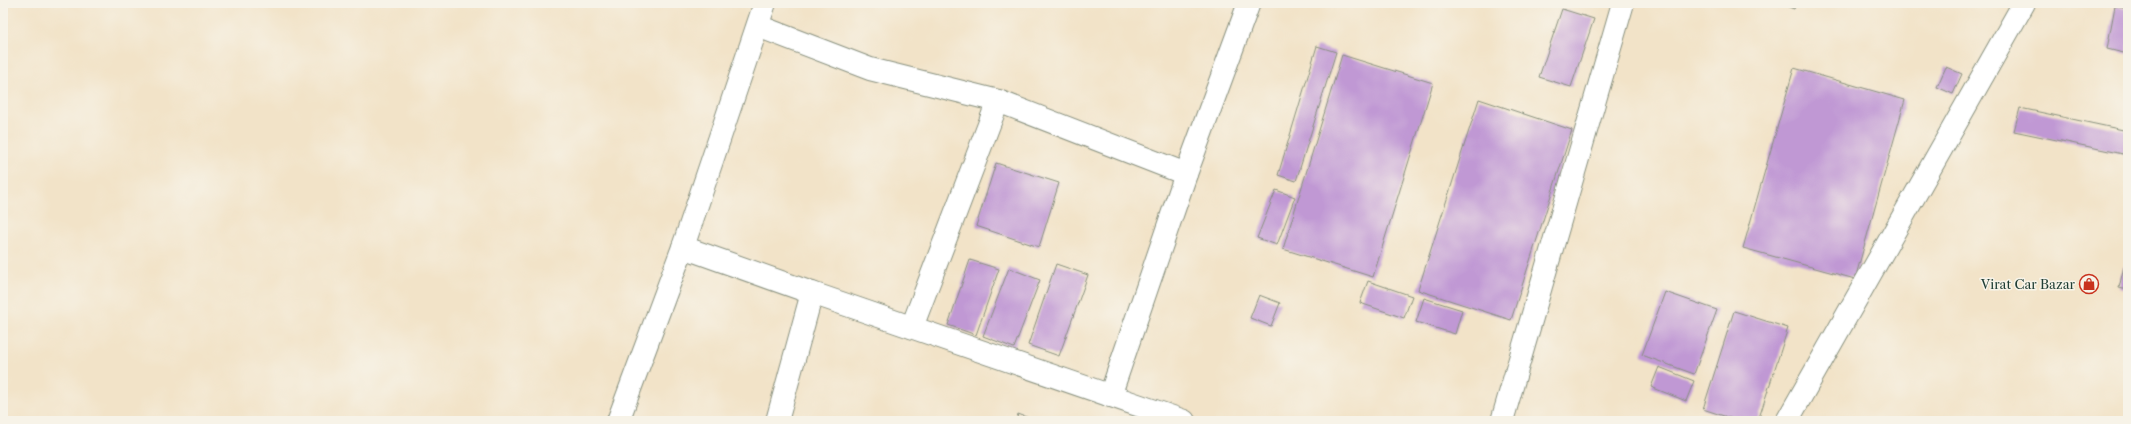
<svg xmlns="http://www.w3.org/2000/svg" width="2131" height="424" font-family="'Libre Caslon Text',serif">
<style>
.building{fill:#c098d4}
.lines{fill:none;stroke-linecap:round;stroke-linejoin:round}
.minor-casing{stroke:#88907e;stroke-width:24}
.minor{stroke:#fff;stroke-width:22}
.labels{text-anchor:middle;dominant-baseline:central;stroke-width:3;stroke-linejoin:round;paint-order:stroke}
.poi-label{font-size:13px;fill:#1f3d34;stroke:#f7f3e8;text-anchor:end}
</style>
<rect width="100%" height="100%" fill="#f7f3e8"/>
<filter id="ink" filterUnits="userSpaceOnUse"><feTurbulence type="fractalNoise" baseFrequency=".025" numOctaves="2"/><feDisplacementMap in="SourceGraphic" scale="8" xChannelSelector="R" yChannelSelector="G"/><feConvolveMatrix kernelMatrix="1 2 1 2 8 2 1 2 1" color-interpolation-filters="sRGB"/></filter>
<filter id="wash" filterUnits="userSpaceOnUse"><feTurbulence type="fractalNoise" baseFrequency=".012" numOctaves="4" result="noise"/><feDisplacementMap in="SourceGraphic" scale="16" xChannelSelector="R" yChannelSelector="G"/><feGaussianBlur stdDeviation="0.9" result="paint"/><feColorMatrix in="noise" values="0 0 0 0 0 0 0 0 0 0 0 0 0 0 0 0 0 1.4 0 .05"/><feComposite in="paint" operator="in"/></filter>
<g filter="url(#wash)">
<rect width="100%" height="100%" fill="#f2e3c8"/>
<g id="blocks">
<g class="building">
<polygon points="1778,3 1796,3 1794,9"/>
<polygon points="2115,6 2128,9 2128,54 2107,49"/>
<polygon points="1562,9 1594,19 1571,87 1539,77"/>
<polygon points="1317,46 1336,52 1296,181 1278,175"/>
<polygon points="1342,55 1433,83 1373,277 1283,249"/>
<polygon points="1946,67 1962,74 1953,94 1937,87"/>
<polygon points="1794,68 1905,100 1855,279 1743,248"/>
<polygon points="1479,99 1572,130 1511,320 1418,290"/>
<polygon points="2020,108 2128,131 2128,155 2014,131"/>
<polygon points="996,163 1059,183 1039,247 976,226"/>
<polygon points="1276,190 1295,197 1277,245 1257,238"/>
<polygon points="970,260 999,269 976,335 948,325"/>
<polygon points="1056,264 1088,275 1059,356 1028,345"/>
<polygon points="2124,266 2128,267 2128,290 2119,288"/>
<polygon points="1009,268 1040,280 1014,348 983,336"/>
<polygon points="1368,281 1412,296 1404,318 1360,303"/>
<polygon points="1665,292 1717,310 1694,374 1642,355"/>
<polygon points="1259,295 1280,303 1271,326 1250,318"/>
<polygon points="1424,298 1462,310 1455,334 1416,322"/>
<polygon points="1734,311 1788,328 1758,421 1739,421 1703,409"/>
<polygon points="1659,367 1694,381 1686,401 1651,387"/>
<polygon points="1018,414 1037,421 1016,421"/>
</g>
</g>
</g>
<g filter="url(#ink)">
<use href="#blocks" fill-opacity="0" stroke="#88907e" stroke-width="1"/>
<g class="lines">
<defs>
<g id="minor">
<polyline points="758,26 870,69 998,101"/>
<polyline points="683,247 812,293"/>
<polyline points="912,327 998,101 1186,174"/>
<polyline points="1110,396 1186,174 1249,3"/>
<polyline points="618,421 683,247 765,3"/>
<polyline points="777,421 812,293 1184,421"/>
<polyline points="1502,421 1623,3"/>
<polyline points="1787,421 2024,3"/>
</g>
</defs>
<use href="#minor" class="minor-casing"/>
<use href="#minor" class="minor"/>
</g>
</g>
<defs>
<symbol id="shop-ring" viewBox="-11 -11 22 22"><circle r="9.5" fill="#f7f3e8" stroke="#c8321e" stroke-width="1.5"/><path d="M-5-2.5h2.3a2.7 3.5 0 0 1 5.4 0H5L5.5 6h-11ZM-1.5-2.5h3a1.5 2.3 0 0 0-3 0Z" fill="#c8321e"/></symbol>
</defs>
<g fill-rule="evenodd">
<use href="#shop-ring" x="2078" y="273" width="22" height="22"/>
</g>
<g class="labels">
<g class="poi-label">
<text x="2075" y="284">Virat Car Bazar</text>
</g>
</g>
<rect width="2131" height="424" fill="none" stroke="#f7f3e8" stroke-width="16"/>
</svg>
